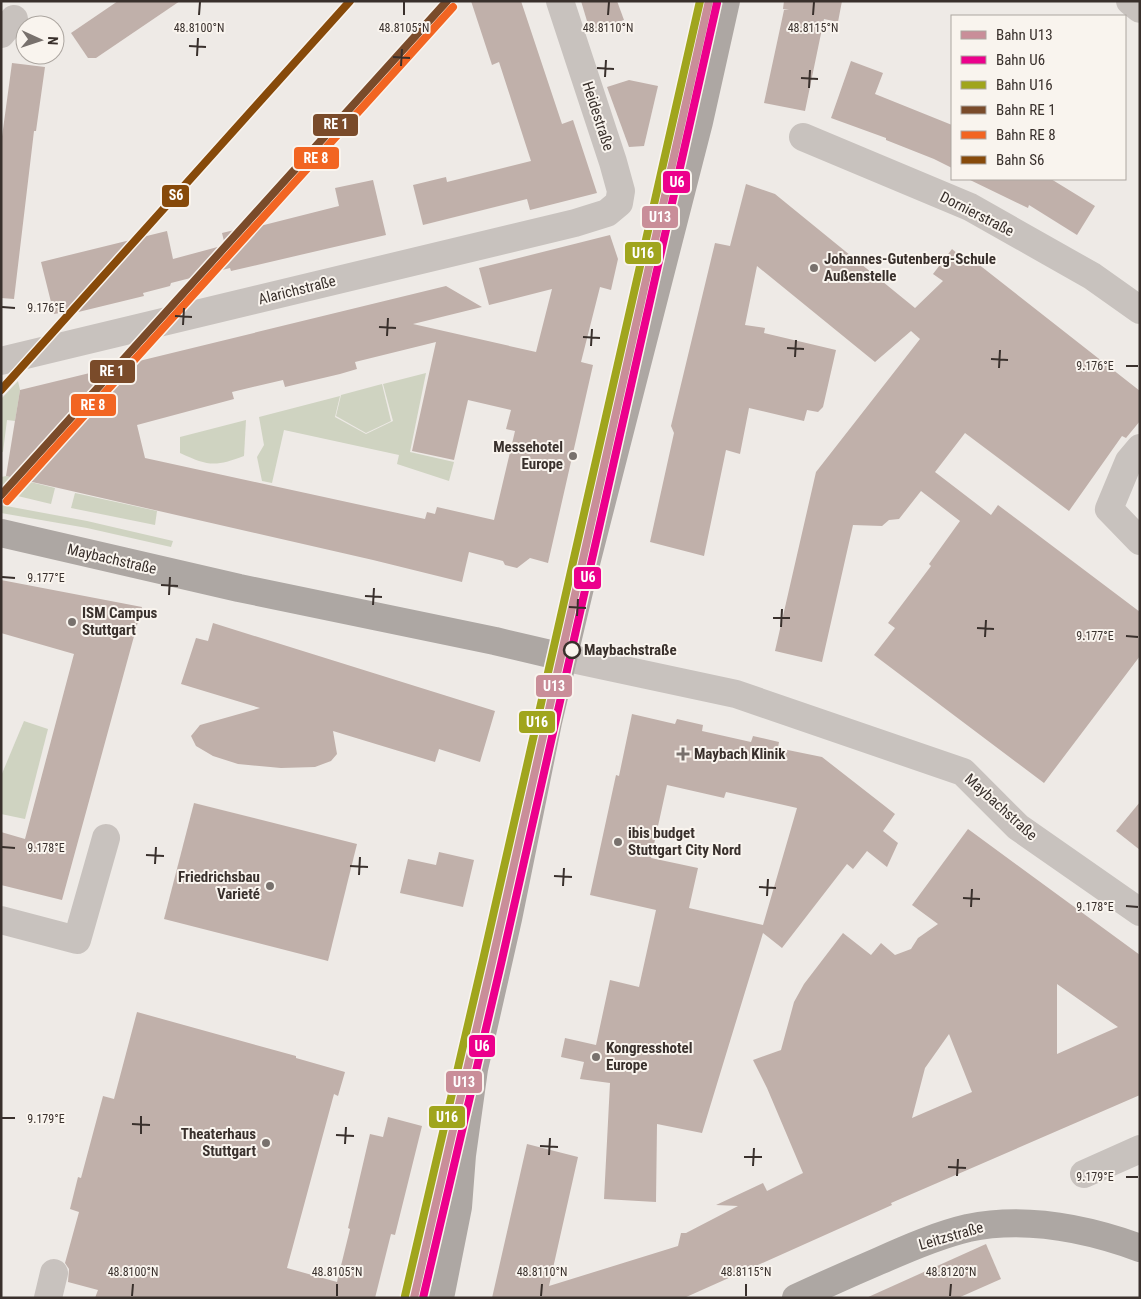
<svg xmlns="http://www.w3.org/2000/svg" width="1141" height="1299" font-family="'Roboto Condensed',sans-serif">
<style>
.green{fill:#cfd3c1}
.building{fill:#c0b0aa;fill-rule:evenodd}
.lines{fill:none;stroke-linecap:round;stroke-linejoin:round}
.minor{stroke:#c8c2be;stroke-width:28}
.major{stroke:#ada7a3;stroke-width:28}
.rail-1-casing{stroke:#f9f4ee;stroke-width:11}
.rail-2-casing{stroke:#f9f4ee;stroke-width:11}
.rail-3-casing{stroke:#f9f4ee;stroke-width:11}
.rail-4-casing{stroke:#f9f4ee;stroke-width:11}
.rail-5-casing{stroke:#f9f4ee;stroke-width:11}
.rail-6-casing{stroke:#f9f4ee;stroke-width:11}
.rail-1{stroke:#c98e99;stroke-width:8}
.rail-2{stroke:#ec008c;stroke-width:8}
.rail-3{stroke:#a0a51d;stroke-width:8}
.rail-4{stroke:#7a4b2a;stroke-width:8}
.rail-5{stroke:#f26522;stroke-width:8}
.rail-6{stroke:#874a0a;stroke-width:8}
.ticks{fill:none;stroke:#39302c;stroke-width:2}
.poi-dot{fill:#78716d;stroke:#f9f4ee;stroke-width:2}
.stop-dot{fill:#f9f4ee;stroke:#39302c;stroke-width:2.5}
.labels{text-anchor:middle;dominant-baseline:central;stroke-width:4;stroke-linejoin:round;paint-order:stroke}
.street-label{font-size:15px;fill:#39302c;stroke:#f9f4ee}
.poi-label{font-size:15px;font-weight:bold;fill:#39302c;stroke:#f9f4ee;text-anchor:start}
.stop-label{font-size:15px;font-weight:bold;fill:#39302c;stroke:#f9f4ee;text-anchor:start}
.ticks-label{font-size:12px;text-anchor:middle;fill:#39302c;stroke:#f9f4ee;stroke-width:4;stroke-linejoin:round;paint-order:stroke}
.line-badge{stroke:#f9f4ee;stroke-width:2}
.badge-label{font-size:14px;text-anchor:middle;font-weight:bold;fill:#fff}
</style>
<rect width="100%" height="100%" fill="#eeeae6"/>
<g class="green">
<polygon points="426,373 410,452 454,462 449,481 397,464 399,455 284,430 272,483 262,481 257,457 264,445 259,417 340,396 335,417 366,434 393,421 383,384"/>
<polygon points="18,381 20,390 15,421 7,420 3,452 1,452 1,399"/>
<polygon points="382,384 391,421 366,433 336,416 341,395"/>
<path d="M246,420L244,456C215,467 208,466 180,453V437Z"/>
<polygon points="6,476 55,488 51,504 1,492 1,477"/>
<polygon points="75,493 157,511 155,525 71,508"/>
<polygon points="1,505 87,521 173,541 171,547 87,528 1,513"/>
<polygon points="24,721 48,729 25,819 1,814 1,776"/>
</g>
<g class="building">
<polygon points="118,1 180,1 96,58 88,58 71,33"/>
<polygon points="471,1 521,1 562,124 573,120 597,193 530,210 527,199 423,225 413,185 446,177 447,182 531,161 499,62 492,65"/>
<polygon points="581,1 617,1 624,20 590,31"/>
<polygon points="784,1 842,1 838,22 824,19 805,111 764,103 784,10 789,10 783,9"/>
<polygon points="851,61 883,73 875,94 952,125 952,168 934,159 886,140 886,138 831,118"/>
<polygon points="12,63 45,67 36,131 34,131 14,299 1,298 1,144"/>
<polygon points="629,80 658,86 644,146 629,147 607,87"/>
<polygon points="968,179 1051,179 1095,206 1077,235 1029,205 1028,208"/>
<polygon points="373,180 386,235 231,271 230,268 171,283 170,286 143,293 144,296 66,315 65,312 54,314 41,262 167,231 173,259 225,245 222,233 255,225 256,227 339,206 335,188"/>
<polygon points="746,184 775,194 915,308 943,281 933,274 952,249 970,264 973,260 1140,391 1140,421 1126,438 1122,436 1069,511 965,433 935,472 991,515 998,505 1140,612 1140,656 1044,783 874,655 895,628 888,623 931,566 929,564 960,521 921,491 899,519 889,520 882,526 853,525 822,662 775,651 816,472 920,339 911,331 875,362 757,266 745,325 765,328 764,333 836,350 823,407 818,412 807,410 804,421 749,408 740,454 726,450 704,556 650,542 674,433 671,426 715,243 730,246"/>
<path d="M610,235L618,259L611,290L600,287L581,362L593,365L548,563L530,558L517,568L505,565L503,561L469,552L462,582L373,560L6,476L20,390L446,286L482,307L413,324L536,352L552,289L489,305L479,268ZM436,342L412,451L454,460L468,400L511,410L506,429L515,431L494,520L437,507L435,514L427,512L425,519L145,458L137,425L234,399L232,392L283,380L285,387L340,374L357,369L355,362Z"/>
<polygon points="1,580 142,607 62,900 1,885 1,832 25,839 74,654 1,633"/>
<polygon points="213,623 495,711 480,762 439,749 435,762 333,731 337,754 331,761 315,767 281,768 238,764 213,756 196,746 191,736 200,725 260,708 181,684 196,638 208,641"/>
<path d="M632,714L675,724L677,719L703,725L702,731L751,742L753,736L779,742L778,748L822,757L895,814L883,831L898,843L887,867L867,851L853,869L847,864L782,948L763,933L702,1133L657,1124L656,1202L604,1199L610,1083L580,1079L584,1062L561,1057L565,1038L596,1045L610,980L639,987L656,910L590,895L616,775L619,776ZM667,785L724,798L726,792L797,808L763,925L689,908L698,868L651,858Z"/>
<polygon points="1140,802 1140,850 1116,831"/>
<polygon points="194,803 357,844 328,961 164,919"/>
<path d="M968,829L1140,955V1095L891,1203L892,1205L684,1298H492L527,1144L578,1157L549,1286L678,1246L681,1233H686L738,1206L716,1205L763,1183L767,1191L803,1173L767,1088L753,1060L781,1050L794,1002L804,984L843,933L871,955L881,943L895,955L911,949L918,938L938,924L912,905ZM1057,984L1118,1027L1057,1054ZM949,1034L972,1092L912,1118L925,1068Z"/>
<polygon points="439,852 474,860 463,907 400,893 408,859 436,865"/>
<polygon points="137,1012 296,1056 296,1058 345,1072 338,1096 334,1094 287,1268 337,1282 350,1229 348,1228 370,1134 383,1137 388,1117 422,1126 395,1235 391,1234 375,1298 95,1298 98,1290 68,1282 69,1269 65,1263 79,1212 70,1209 78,1177 81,1178 103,1096 114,1099"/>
<polygon points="986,1244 1001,1279 958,1298 866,1298"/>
</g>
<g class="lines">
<g class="minor">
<polyline points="1130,1 1140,9"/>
<polyline points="1,34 14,19"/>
<polyline points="803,137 970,207 1092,276 1140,310"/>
<polyline points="1,361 575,223 607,213 619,203 621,191 613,162 560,1"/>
<polyline points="1140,448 1129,461 1109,509 1140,541"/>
<polyline points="563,657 736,694 963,772 1018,827 1140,912"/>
<polyline points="1,920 77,940 106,838"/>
<polyline points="1084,1174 1140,1149"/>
<polyline points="48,1298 54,1273"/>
</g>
<g class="major">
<polyline points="1,533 239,588 495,641 563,657"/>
<polyline points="440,1298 458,1207 462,1155 474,1069 508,919 548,722 582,579 699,122 726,1"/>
<path d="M796,1298C824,1285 851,1273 879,1261C908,1248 938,1235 968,1228C1026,1216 1085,1228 1140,1248"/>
</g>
<defs>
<polyline id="rail-1" points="414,1298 492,962 709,1"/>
<polyline id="rail-2" points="423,1298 501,964 717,3"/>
<polyline id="rail-3" points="405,1296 483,960 700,1"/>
<polyline id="rail-4" points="1,495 447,1"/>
<polyline id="rail-5" points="7,501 453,7"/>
<polyline id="rail-6" points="1,390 350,1"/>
</defs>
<use href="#rail-1" class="rail-1-casing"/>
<use href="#rail-2" class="rail-2-casing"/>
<use href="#rail-3" class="rail-3-casing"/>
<use href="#rail-4" class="rail-4-casing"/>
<use href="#rail-5" class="rail-5-casing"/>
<use href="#rail-6" class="rail-6-casing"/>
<use href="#rail-1" class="rail-1"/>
<use href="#rail-2" class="rail-2"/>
<use href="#rail-3" class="rail-3"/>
<use href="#rail-4" class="rail-4"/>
<use href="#rail-5" class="rail-5"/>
<use href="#rail-6" class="rail-6"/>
</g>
<path class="ticks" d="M199,15L200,2M404,15V2M608,15L609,2M813,15L814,2M189,46L206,47M197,56L198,38M393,57L410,58M401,66L402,49M597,68L614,69M605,77L606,60M801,78L818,79M809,88L810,70M2,307L15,308M175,316L192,317M183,325L184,308M379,327L396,328M387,336L388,318M583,337L600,338M591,346L592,329M787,348L804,349M795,357L796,340M991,359L1008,360M1126,366H1138M999,368L1000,350M2,577L15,578M161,585L178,586M169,595L170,577M365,596L382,597M373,605L374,588M569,607L586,608M577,616L578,599M773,618H790M781,627L782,609M977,628L994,629M1126,636L1138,637M985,637L986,620M2,847L15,848M146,855L164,856M155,864L156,847M350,866L368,867M359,875L360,857M554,876L572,877M563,886L564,868M759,887L776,888M767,896L768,879M963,898L980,899M1126,906L1138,907M971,907L972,889M2,1118H15M132,1124L150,1125M141,1134V1116M336,1135L354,1136M345,1144L346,1127M540,1146L558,1147M549,1155L550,1138M744,1157H762M753,1166L754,1148M948,1167L966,1168M957,1176L958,1159M1126,1177H1138M132,1296L133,1284M337,1296V1284M541,1296L542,1284M746,1296V1284M950,1296L951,1284"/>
<g class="poi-dot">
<circle cx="814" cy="268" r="5"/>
<circle cx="573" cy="456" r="5"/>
<circle cx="72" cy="622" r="5"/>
<path d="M680.5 746.5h5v5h5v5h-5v5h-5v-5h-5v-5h5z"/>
<circle cx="618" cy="842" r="5"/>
<circle cx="270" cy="886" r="5"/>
<circle cx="596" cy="1057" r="5"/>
<circle cx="266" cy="1143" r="5"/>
</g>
<circle class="stop-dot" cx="572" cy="650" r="8"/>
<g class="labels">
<g class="street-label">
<text transform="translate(598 116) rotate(72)">Heidestraße</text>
<text transform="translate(977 214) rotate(27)">Dornierstraße</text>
<text transform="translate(297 290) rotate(-14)">Alarichstraße</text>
<text transform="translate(112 559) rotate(13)">Maybachstraße</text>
<text transform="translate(1001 807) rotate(42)">Maybachstraße</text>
<text transform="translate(951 1236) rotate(-16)">Leitzstraße</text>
</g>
<g class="poi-label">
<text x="824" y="259">Johannes-Gutenberg-Schule<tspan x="824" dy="17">Außenstelle</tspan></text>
<text x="563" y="447" text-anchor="end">Messehotel<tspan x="563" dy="17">Europe</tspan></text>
<text x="82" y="613">ISM Campus<tspan x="82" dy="17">Stuttgart</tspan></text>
<text x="694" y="754">Maybach Klinik</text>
<text x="628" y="833">ibis budget<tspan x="628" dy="17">Stuttgart City Nord</tspan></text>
<text x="260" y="877" text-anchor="end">Friedrichsbau<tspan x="260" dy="17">Varieté</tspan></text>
<text x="606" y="1048">Kongresshotel<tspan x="606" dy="17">Europe</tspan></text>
<text x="256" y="1134" text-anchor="end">Theaterhaus<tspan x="256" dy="17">Stuttgart</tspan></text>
</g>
<g class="stop-label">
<text x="584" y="650">Maybachstraße</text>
</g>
</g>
<g class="ticks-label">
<text x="199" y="32">48.8100°N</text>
<text x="404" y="32">48.8105°N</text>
<text x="608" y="32">48.8110°N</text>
<text x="813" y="32">48.8115°N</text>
<text x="46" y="312">9.176°E</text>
<text x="1095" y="370">9.176°E</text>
<text x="46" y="582">9.177°E</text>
<text x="1095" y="640">9.177°E</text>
<text x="46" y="852">9.178°E</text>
<text x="1095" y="911">9.178°E</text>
<text x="46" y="1123">9.179°E</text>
<text x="1095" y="1181">9.179°E</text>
<text x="133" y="1276">48.8100°N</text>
<text x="337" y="1276">48.8105°N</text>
<text x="542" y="1276">48.8110°N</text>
<text x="746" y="1276">48.8115°N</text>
<text x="951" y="1276">48.8120°N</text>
</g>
<g class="line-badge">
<rect x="312" y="113" width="47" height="24" rx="5" fill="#7a4b2a"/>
<rect x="293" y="146" width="47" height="24" rx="5" fill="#f26522"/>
<rect x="662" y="170" width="29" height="24" rx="5" fill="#ec008c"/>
<rect x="161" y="184" width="29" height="24" rx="5" fill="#874a0a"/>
<rect x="641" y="205" width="38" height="24" rx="5" fill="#c98e99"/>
<rect x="624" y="241" width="38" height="24" rx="5" fill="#a0a51d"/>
<rect x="89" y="359" width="47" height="25" rx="5" fill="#7a4b2a"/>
<rect x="70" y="393" width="47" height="24" rx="5" fill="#f26522"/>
<rect x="573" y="566" width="29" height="24" rx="5" fill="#ec008c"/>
<rect x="535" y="674" width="38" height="24" rx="5" fill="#c98e99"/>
<rect x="518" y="710" width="38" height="24" rx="5" fill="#a0a51d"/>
<rect x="468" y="1034" width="28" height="24" rx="5" fill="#ec008c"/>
<rect x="445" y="1070" width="38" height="24" rx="5" fill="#c98e99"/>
<rect x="428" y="1105" width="38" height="24" rx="5" fill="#a0a51d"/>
</g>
<g class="badge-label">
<text x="336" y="129">RE 1</text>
<text x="316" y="163">RE 8</text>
<text x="677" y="187">U6</text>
<text x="176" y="200">S6</text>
<text x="660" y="222">U13</text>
<text x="643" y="258">U16</text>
<text x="112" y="376">RE 1</text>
<text x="93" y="410">RE 8</text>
<text x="588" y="582">U6</text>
<text x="554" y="691">U13</text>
<text x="537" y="727">U16</text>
<text x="482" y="1051">U6</text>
<text x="464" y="1087">U13</text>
<text x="447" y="1122">U16</text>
</g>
<rect width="1141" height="1299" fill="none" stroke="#39302c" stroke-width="5"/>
<rect x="951" y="15" width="175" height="165" fill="#f9f4ee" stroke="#aca6a0"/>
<rect x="961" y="31" width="25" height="8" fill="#c98e99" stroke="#aca6a0"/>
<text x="996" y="40" font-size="15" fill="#39302c">Bahn U13</text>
<rect x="961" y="56" width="25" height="8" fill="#ec008c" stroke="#aca6a0"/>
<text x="996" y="65" font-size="15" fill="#39302c">Bahn U6</text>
<rect x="961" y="81" width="25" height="8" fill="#a0a51d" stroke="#aca6a0"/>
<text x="996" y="90" font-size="15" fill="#39302c">Bahn U16</text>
<rect x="961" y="106" width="25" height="8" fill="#7a4b2a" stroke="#aca6a0"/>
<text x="996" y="115" font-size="15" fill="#39302c">Bahn RE 1</text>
<rect x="961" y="131" width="25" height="8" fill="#f26522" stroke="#aca6a0"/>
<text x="996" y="140" font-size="15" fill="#39302c">Bahn RE 8</text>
<rect x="961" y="156" width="25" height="8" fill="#874a0a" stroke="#aca6a0"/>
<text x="996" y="165" font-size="15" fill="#39302c">Bahn S6</text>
<g transform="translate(40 40) rotate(93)"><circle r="24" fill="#f9f4ee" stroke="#aca6a0"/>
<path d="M0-4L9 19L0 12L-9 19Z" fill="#78716d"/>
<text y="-8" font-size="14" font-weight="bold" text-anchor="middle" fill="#39302c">N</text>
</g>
</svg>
